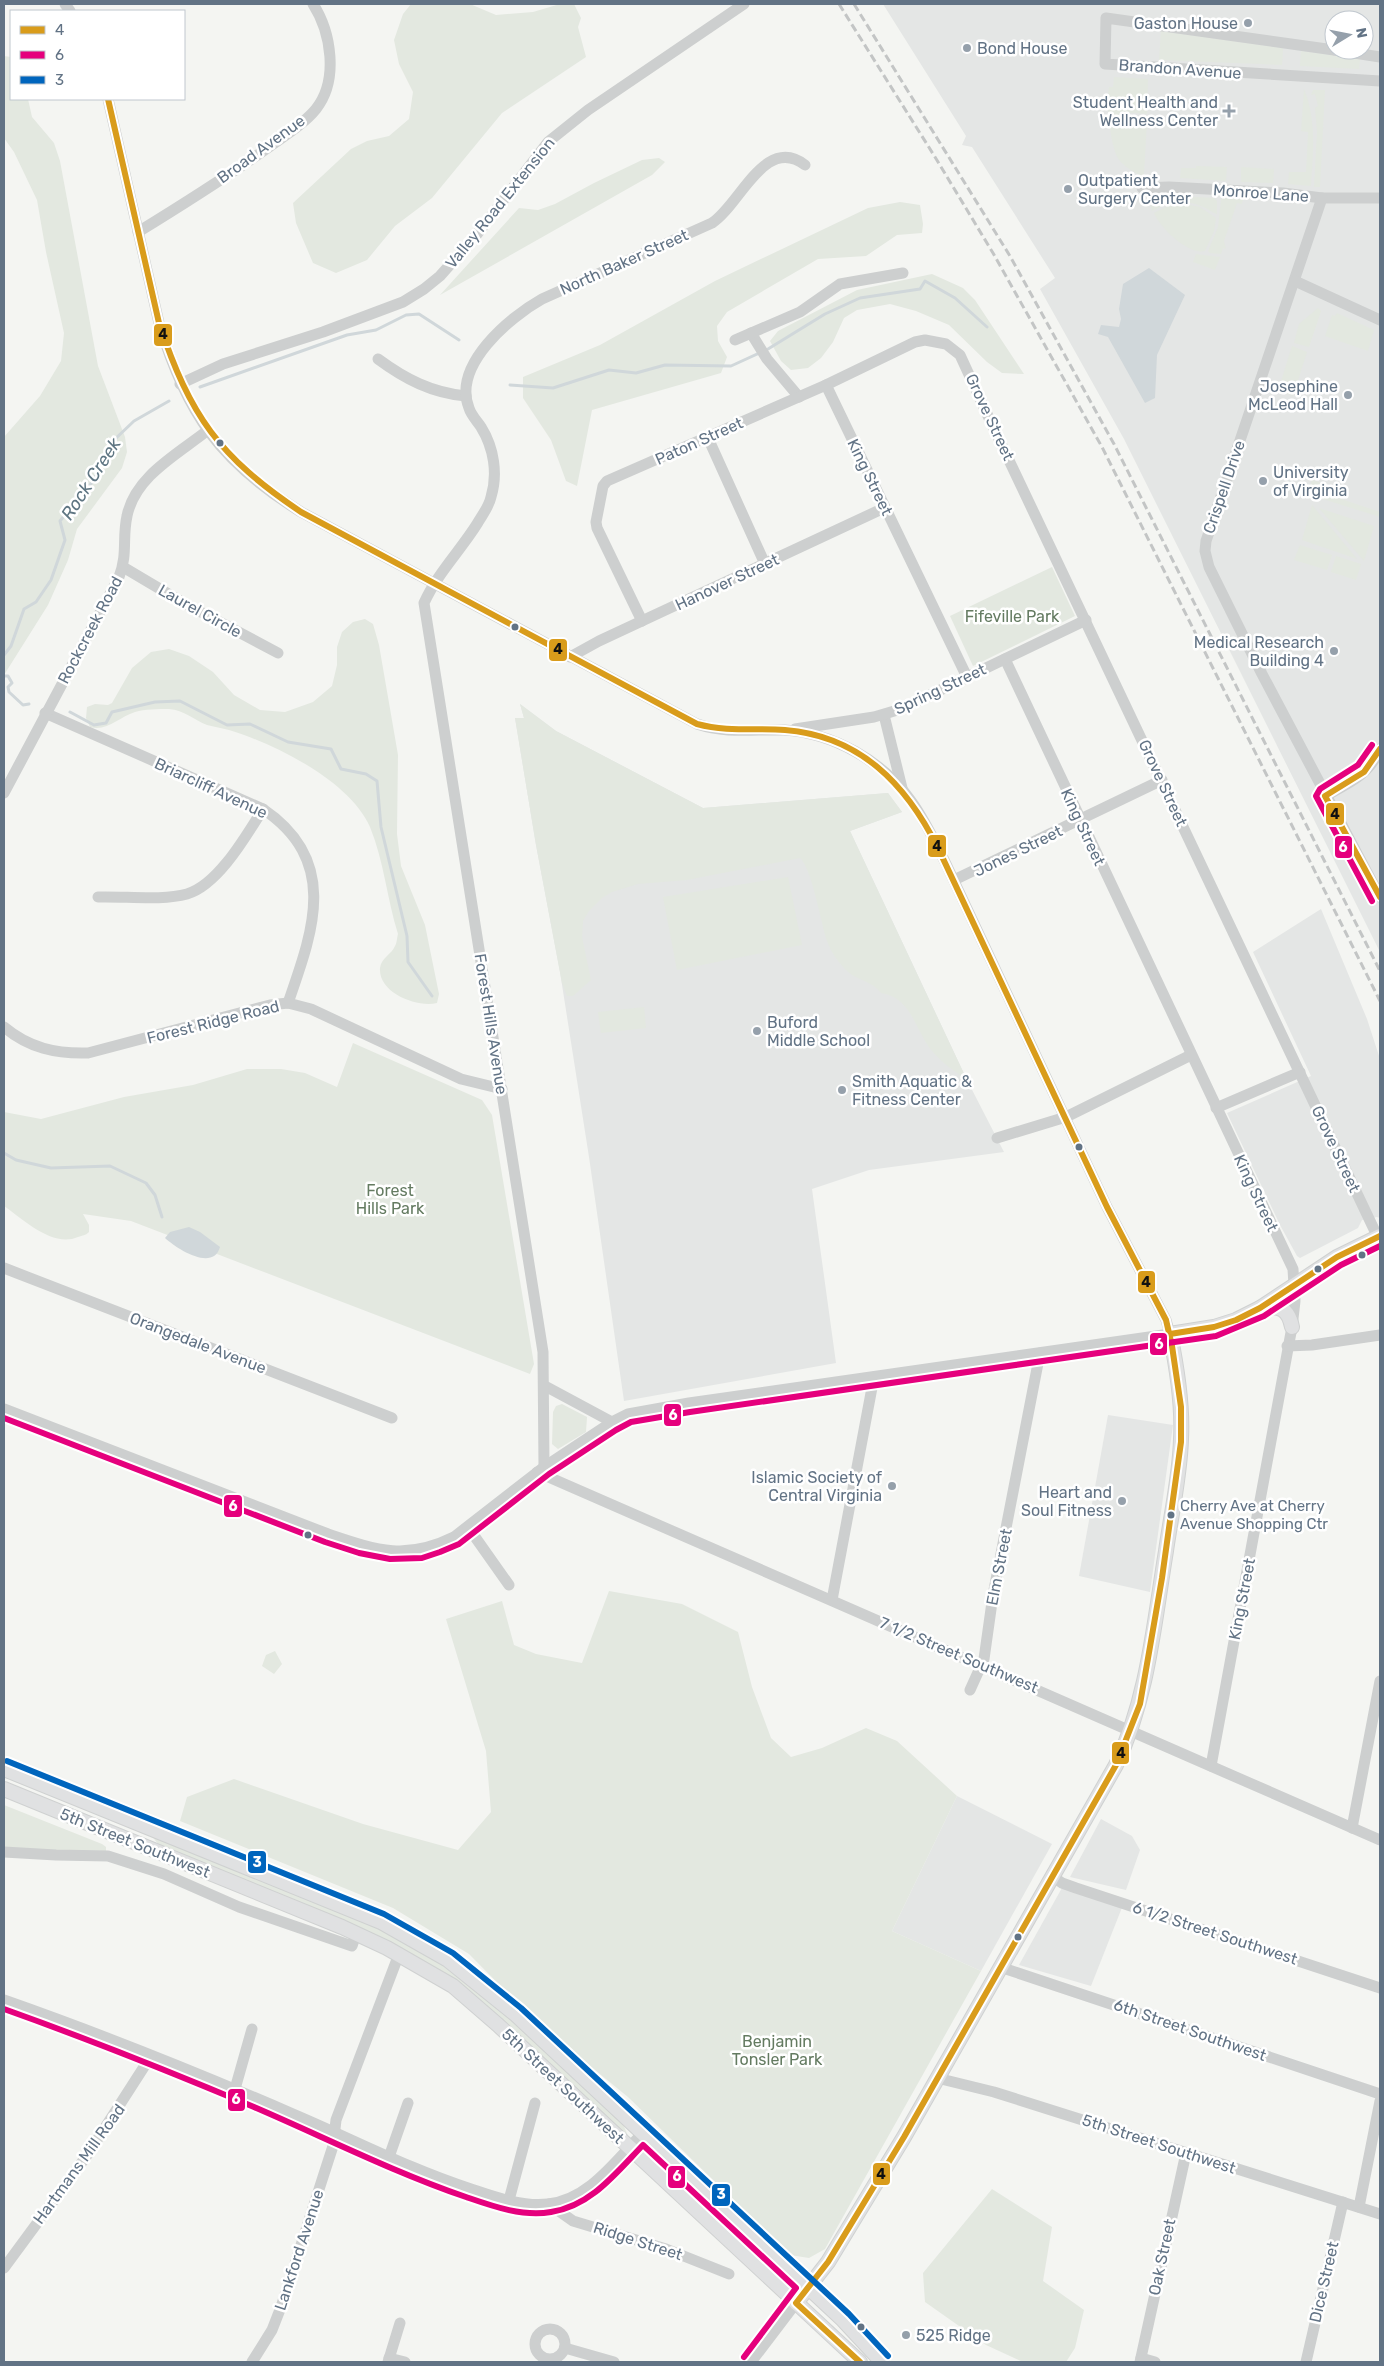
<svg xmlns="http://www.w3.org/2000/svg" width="1384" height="2366" font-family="Rubik,sans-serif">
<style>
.built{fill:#e4e6e5;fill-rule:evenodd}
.green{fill:#e3e8e0}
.water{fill:#d0d7da}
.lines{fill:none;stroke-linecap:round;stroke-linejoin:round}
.stream{stroke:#d0d7da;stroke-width:3}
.major-casing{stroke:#cfd1d1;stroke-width:16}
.minor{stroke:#cdcfcf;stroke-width:11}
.major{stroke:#e0e1e2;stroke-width:14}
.rail{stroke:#c3c5c5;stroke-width:3;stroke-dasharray:8 4;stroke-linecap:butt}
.bus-1-casing{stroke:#fff;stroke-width:10}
.bus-2-casing{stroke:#fff;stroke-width:10}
.bus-3-casing{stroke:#fff;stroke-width:10}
.bus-1{stroke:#d99c1b;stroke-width:6}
.bus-2{stroke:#e5007d;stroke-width:6}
.bus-3{stroke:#0065bd;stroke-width:6}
.poi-dot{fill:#95a0ab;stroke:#fff;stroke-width:2}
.bus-dot{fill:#627385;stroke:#fff;stroke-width:2}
.labels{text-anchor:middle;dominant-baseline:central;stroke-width:5;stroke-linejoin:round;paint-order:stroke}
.bus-label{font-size:15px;fill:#627385;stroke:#fff;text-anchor:start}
.poi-label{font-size:16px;fill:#627385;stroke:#fff;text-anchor:end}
.street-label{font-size:16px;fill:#627385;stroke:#fff}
.park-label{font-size:16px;fill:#647b61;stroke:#fff}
.water-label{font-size:18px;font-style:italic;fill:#5e7582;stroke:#fff}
.line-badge{stroke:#fff;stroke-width:2}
.badge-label{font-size:14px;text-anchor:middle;font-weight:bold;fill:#fff}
.pale-badge-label{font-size:14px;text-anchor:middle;font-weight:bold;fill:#111}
</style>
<rect width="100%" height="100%" fill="#f4f5f2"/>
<g class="built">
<path d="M883,4H1380V952L1124,439L1040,289L1055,278L972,147L962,145L966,136ZM1334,20H1364V50H1334Z"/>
<polygon points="520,704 556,731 703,808 888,793 902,812 850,831 967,1080 1004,1152 869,1170 812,1189 836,1363 624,1401 589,1157 560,972 536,845 515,718 524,718"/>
<polygon points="1321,909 1367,1019 1380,1059 1380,1218 1377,1217 1362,1220 1358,1228 1300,1258 1297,1256 1280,1225 1227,1113 1311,1076 1253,952"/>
<polygon points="1108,1415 1173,1425 1150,1592 1079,1576"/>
<polygon points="957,1796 1052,1844 981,1971 892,1931"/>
<polygon points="1101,1819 1132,1836 1140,1850 1126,1890 1070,1877"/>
<polygon points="1063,1886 1123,1905 1091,1986 1019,1965"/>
</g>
<g class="green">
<polygon points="411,4 470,4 496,15 533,12 560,4 574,4 581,18 578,27 586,57 502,113 432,198 395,226 367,260 336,273 313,263 296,223 293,203 351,149 367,141 389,136 409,119 413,92 399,64 394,40 403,14"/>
<polygon points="1161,31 1283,48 1282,65 1159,60"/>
<polygon points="1301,51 1360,59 1359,69 1300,66"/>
<polygon points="4,56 11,57 11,99 28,99 32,117 54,143 60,161 98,366 125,437 127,452 122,468 77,529 68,560 48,605 4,675 4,437 40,396 61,361 64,333 46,252 37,200 14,152 4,138"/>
<path d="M1114,77L1148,79L1147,114L1120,112L1119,120L1147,122L1144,174L1143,177C1135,173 1125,167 1120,161C1110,150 1106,101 1109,87H1113Z"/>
<path d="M1304,89C1317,121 1313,153 1311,186L1288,184L1289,172H1306L1308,132L1301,131Z"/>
<polygon points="1313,90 1325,90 1320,187 1314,187 1317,132 1315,108 1318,106 1315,94 1311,95"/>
<polygon points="659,158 665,162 652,175 440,295 519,208 538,210 555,204 594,183 642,160"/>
<polygon points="1196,166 1227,167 1226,181 1180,178 1181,168 1196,168"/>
<polygon points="1241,167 1274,169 1273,183 1241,182"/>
<path d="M1158,195L1214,198L1217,201V214C1213,213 1208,209 1203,207C1185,199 1170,202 1152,211L1149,200Z"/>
<polygon points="1223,198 1243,199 1242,204 1237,203 1224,241 1226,249 1223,248 1221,254 1210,253 1208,251 1218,227 1221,200"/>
<polygon points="900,202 920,205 923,224 922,233 897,235 866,256 818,259 727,312 717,326 718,341 727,357 721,373 592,410 577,486 566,481 551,440 523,398 523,377 600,345 715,281 868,208"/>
<path d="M1184,204L1200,207L1216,218L1214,231L1205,251C1188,255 1162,229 1155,215L1154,213L1168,206Z"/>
<polygon points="1196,254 1220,257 1215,270 1193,262"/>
<polygon points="932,274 963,288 975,300 1024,374 1002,373 987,362 949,325 916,311 890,304 857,310 844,318 833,342 821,358 808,368 791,370 781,361 770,341 778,331 857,290"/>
<polygon points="1318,308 1321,311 1309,347 1294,343 1299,324"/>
<polygon points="1337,313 1374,330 1368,351 1325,336 1332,315 1335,316"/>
<polygon points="1292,346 1307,352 1293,396 1278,391"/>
<polygon points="1312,480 1324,484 1323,493 1380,512 1380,517 1307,494"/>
<polygon points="1312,505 1357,559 1302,540"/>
<polygon points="1319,508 1374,526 1364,561"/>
<polygon points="1300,545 1332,555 1327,570 1294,560"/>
<polygon points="1336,556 1361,564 1356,580 1331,572"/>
<polygon points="1052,567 1075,616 973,666 950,616"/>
<path d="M365,619L373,624L379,645L398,755L397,834L401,866L425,925L439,994L437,1003C417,1008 378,993 380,968C381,958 392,954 395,946C397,943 397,937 398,934C387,899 384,861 370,827C350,781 275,744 229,730C222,728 214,727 207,725C194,720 184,710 169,709C158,709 145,709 135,712C119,717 107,732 90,727L86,718L87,707L95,704L108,705L112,703L132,668L151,652L169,649L189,656L213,672L234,695L260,710L285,712L313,702L332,686L337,665V647L342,632L353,622Z"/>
<path d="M520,704L556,731L703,808L888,793L902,812L850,831L967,1080C955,1071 943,1064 933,1052C915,1032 913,998 881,993C873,983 863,981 852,975C842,968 831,953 827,941C821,924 812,868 800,858L687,880L638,884L612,892L602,898L589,911L583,921L582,937L591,980L573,996H567L562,983L536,845L515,718H524Z"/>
<polygon points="788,877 802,945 677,970 663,897"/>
<polygon points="644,1007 646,1028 601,1033 598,1012"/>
<path d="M353,1043L482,1100L492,1115L534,1364L530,1374L131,1221L83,1214L89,1225V1232C85,1236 83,1235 78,1237C53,1248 24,1220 4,1206V1112L41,1119L124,1097L193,1085L247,1069H281L305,1073L337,1087Z"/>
<polygon points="562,1404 587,1417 586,1432 558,1449 552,1444 553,1412 556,1406"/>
<polygon points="609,1591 682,1604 738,1632 752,1687 771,1738 791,1757 822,1748 866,1728 897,1741 957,1796 892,1931 981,1971 825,2249 809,2258 790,2255 628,2097 536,2022 469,1954 393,1908 180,1821 187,1797 234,1779 363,1824 458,1850 491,1812 486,1751 446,1619 502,1601 514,1645 536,1654 582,1663"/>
<polygon points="275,1651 282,1664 274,1674 262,1666 266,1655"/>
<polygon points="4,1805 102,1844 106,1847 106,1851 25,1850 4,1847"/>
<polygon points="151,1835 376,1926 432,1957 479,1989 622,2122 629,2138 423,1961 410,1953 367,1932 162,1849"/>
<polygon points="992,2189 1052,2227 1043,2281 1084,2310 1075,2348 1066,2362 1023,2362 986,2345 925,2302 923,2273"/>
</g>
<g class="water">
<polygon points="1149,268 1185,295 1157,355 1155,398 1145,403 1108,337 1098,334 1101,325 1119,327 1121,319 1119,309 1123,284"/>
<path d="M189,1227L200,1232L220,1247C213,1272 177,1249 165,1238L170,1232Z"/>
</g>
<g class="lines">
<g class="stream">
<polyline points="510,385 553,388 609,370 636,373 665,365 731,366 768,349 825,314 860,298 920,289 925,281 955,298 987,327"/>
<polyline points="200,387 347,335 376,330 406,315 419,314 459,340"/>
<polyline points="4,655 11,646 24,609 36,602 51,580 65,540 60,521 94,480 113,441 134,421 169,401"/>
<polyline points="4,676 8,676 12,683 8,687 9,692 23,705 29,704"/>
<polyline points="70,712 94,725 106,723 112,712 155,702 180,701 227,725 250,724 288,742 331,749 341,769 366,774 377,781 381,827 407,936 408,962 432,996"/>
<polyline points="4,1153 16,1160 51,1168 110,1166 146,1183 155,1195 162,1217"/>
</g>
<defs>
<g id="major">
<path d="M1260,1308C1279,1306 1288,1307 1292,1327"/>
<polyline points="4,1769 381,1922 448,1960 515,2014 843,2320 882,2362"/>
<polyline points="4,1789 342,1927 387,1948 453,1986 498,2025 860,2362"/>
<path d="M796,2303L828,2262L904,2137L1116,1765C1148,1698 1154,1623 1166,1551C1171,1515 1180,1476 1181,1439C1183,1404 1177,1368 1170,1334L1214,1327L1236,1320L1260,1308L1337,1257L1380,1236"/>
</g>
</defs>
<use href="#major" class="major-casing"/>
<g class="minor">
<polyline points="65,4 70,11"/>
<polyline points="1334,50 1106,18 1105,64 1380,81"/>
<polyline points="1335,50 1380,57"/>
<polyline points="1142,188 1169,187 1283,193 1322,198 1380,198"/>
<polyline points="1322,198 1206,541 1205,551 1209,567 1262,674 1380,897"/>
<path d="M138,232C182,205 226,177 269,147C284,136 304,124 316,109C339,80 331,32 313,4"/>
<polyline points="1295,281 1380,320"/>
<polyline points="751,333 767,359 799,397"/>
<polyline points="735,340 800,312 840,284 903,273"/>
<path d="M378,359C405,379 432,393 466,396"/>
<polyline points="180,384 223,364 323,332 403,302 424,289 440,276 478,233 548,142 588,110 744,4"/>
<polyline points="826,385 967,677"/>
<polyline points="708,438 765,564"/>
<polyline points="123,567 182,602 278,653"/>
<polyline points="642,621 597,528 596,522 603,486 607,481 826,385 915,342 925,340 946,344 960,355 988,416 1380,1242"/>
<polyline points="570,657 599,641 884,508"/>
<polyline points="1005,659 1293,1269 1295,1301 1292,1327 1211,1766"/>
<path d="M45,713L263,809C340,861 313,931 288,1003"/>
<polyline points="884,715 902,788"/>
<polyline points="795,729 874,717 901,709 1086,620"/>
<path d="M4,793L119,577C128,554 122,538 127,516C135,476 178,454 208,430"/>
<path d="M1325,796C1349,783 1369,775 1380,749"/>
<polyline points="954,880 1162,780"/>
<path d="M98,897C125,896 162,901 187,894C218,885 246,836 263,809"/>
<path d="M4,1027C29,1048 56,1054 88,1053L270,1005L288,1003L311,1009L461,1079L502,1089"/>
<polyline points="1216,1108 1300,1072"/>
<polyline points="997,1138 1066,1117 1191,1055"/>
<polyline points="4,1268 392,1418"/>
<polyline points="1287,1346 1312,1345 1380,1335"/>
<polyline points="545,1386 612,1422"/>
<path d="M4,1409L328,1534C376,1550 406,1561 454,1537L544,1467L612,1422L628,1414L689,1403L1170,1334L1166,1320L1107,1207L946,864C935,842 925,820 911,801C883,761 833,733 784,730C754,729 727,734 697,724L301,512C220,462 186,413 159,323L108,99"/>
<path d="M544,1467L543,1352L424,603C437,574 460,551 477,524C482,515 489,507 491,497C498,474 494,448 481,427C477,421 471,415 469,408C452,365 510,317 542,299L712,223C740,205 765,134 805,165"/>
<polyline points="537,1472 1380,1840"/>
<polyline points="468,1527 509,1585"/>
<polyline points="832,1600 874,1377"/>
<polyline points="970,1690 984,1659 993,1595 1040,1353"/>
<polyline points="1352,1828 1380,1681"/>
<polyline points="4,1852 56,1855 108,1856 164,1874 239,1907 352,1946 356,1934"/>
<polyline points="1052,1876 1062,1883 1076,1888 1380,1988"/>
<polyline points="1000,1967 1380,2094"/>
<path d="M4,2000C101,2034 198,2073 293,2114C352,2139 409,2169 471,2189C495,2197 522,2207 548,2204C589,2200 616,2160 643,2133"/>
<polyline points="937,2078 994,2092 1380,2214"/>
<polyline points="235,2089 252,2029"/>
<polyline points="389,2157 408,2103"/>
<polyline points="509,2200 535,2103"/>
<polyline points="549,2204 573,2221 666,2249 729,2274"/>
<polyline points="1359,2207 1380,2101"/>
<polyline points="4,2268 88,2154 151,2056"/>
<circle cx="550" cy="2344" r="15"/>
<polyline points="565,2348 614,2362"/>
<polyline points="389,2358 405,2362"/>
<polyline points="1141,2358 1155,2362"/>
<polyline points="252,2362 272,2330 281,2307 333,2146 336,2120 399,1954"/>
<polyline points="388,2362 400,2323"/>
<polyline points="751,2362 796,2303"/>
<polyline points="1140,2362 1186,2153"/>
<polyline points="1306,2362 1343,2202"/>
</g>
<use href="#major" class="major"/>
<g class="rail">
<polyline points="839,4 935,157 993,253 1102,447 1380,1001"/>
<polyline points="854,4 1010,256 1114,444 1380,971"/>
</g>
<defs>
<g id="bus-1">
<path d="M108,99L159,323C190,416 219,457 301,512L697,724C727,732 755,728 785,730C860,736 906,784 938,848L1107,1207L1166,1320L1172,1346L1181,1407V1442L1162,1578L1140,1704L1116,1765L904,2137L828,2262L796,2303L860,2362"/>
<polyline points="1380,749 1364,772 1325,796 1380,897"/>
<polyline points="1170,1334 1214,1327 1236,1320 1260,1308 1337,1257 1380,1236"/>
</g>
<g id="bus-2">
<polyline points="1372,745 1358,765 1320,789 1316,796 1372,901"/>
<polyline points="4,1418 325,1542 359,1553 390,1559 422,1558 440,1552 459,1544 549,1474 616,1430 631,1422 690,1412 1216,1336 1264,1316 1341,1265 1380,1246"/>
<path d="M4,2009C88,2039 171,2072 254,2107C324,2137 393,2172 466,2197C492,2206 522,2217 551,2212C591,2206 616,2173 643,2145L796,2288L744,2357"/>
</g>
<polyline id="bus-3" points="7,1761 384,1914 453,1953 521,2008 849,2314 888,2356"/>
</defs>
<use href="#bus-1" class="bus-1-casing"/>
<use href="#bus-2" class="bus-2-casing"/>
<use href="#bus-3" class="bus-3-casing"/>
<use href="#bus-1" class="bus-1"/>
<use href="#bus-2" class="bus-2"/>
<use href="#bus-3" class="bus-3"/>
</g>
<g class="poi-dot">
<circle cx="1248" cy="23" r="5"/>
<circle cx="967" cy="48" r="5"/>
<path d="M1226.5 103.5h5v5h5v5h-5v5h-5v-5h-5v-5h5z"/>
<circle cx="1068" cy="189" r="5"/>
<circle cx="1348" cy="395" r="5"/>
<circle cx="1263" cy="481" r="5"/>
<circle cx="1334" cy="651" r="5"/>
<circle cx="757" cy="1031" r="5"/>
<circle cx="842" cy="1090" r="5"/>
<circle cx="892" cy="1486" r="5"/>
<circle cx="1122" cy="1501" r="5"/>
<circle cx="906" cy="2335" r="5"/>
</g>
<g class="bus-dot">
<circle cx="220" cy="443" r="4.5"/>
<circle cx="515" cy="627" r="4.5"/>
<circle cx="1079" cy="1147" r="4.5"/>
<circle cx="1362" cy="1255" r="4.5"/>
<circle cx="1318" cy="1269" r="4.5"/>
<circle cx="1171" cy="1515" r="4.5"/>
<circle cx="308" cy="1535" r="4.5"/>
<circle cx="1018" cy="1937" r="4.5"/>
<circle cx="861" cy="2327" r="4.5"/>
</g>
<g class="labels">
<g class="bus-label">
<text x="1180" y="1506">Cherry Ave at Cherry<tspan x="1180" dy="18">Avenue Shopping Ctr</tspan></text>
</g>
<g class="poi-label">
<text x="1238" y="23">Gaston House</text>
<text x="977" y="48" text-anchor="start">Bond House</text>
<text x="1218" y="102">Student Health and<tspan x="1218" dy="18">Wellness Center</tspan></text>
<text x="1078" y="180" text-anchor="start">Outpatient<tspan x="1078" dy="18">Surgery Center</tspan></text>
<text x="1338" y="386">Josephine<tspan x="1338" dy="18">McLeod Hall</tspan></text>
<text x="1273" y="472" text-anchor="start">University<tspan x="1273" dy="18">of Virginia</tspan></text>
<text x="1324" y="642">Medical Research<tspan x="1324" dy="18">Building 4</tspan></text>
<text x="767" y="1022" text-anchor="start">Buford<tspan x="767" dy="18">Middle School</tspan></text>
<text x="852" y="1081" text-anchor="start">Smith Aquatic &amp;<tspan x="852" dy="18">Fitness Center</tspan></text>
<text x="882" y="1477">Islamic Society of<tspan x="882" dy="18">Central Virginia</tspan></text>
<text x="1112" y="1492">Heart and<tspan x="1112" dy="18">Soul Fitness</tspan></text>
<text x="916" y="2335" text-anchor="start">525 Ridge</text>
</g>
<g class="street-label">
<text transform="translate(1180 69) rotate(4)">Brandon Avenue</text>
<text transform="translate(261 149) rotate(-36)">Broad Avenue</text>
<text transform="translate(1261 193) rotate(4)">Monroe Lane</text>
<text transform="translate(500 203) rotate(-51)">Valley Road Extension</text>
<text transform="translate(624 262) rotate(-24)">North Baker Street</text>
<text transform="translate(990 417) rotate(65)">Grove Street</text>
<text transform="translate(699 441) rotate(-24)">Paton Street</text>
<text transform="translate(870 477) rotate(64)">King Street</text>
<text transform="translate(1224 487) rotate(-71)">Crispell Drive</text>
<text transform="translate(727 582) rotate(-25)">Hanover Street</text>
<text transform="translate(200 611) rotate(29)">Laurel Circle</text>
<text transform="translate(90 630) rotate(-62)">Rockcreek Road</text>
<text transform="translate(940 689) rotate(-25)">Spring Street</text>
<text transform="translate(1163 783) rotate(65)">Grove Street</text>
<text transform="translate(211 788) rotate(25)">Briarcliff Avenue</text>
<text transform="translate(1083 827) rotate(65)">King Street</text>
<text transform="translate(1018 851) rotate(-26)">Jones Street</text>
<text transform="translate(213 1022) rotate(-14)">Forest Ridge Road</text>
<text transform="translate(491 1024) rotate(81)">Forest Hills Avenue</text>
<text transform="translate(1336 1149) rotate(65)">Grove Street</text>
<text transform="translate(1256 1193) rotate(65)">King Street</text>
<text transform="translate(198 1343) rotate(21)">Orangedale Avenue</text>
<text transform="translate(999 1567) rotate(-79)">Elm Street</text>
<text transform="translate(1242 1599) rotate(-79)">King Street</text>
<text transform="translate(959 1655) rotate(23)">7 1/2 Street Southwest</text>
<text transform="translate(135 1843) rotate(22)">5th Street Southwest</text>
<text transform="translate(1215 1933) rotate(18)">6 1/2 Street Southwest</text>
<text transform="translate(1190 2030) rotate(19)">6th Street Southwest</text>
<text transform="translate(563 2086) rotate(43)">5th Street Southwest</text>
<text transform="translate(1159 2144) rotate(18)">5th Street Southwest</text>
<text transform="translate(79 2164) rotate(-54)">Hartmans Mill Road</text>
<text transform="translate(638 2241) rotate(18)">Ridge Street</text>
<text transform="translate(299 2250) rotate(-72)">Lankford Avenue</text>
<text transform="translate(1162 2257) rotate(-78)">Oak Street</text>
<text transform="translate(1324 2282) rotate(-77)">Dice Street</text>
</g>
<g class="park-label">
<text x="1012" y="616">Fifeville Park</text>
<text x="390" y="1190">Forest<tspan x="390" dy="18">Hills Park</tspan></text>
<text x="777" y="2041">Benjamin<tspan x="777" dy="18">Tonsler Park</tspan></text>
</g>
<g class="water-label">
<text transform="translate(91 479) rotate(-57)">Rock Creek</text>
</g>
</g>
<g class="line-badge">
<rect x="153" y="323" width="20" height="24" rx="5" fill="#d99c1b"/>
<rect x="548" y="638" width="20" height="24" rx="5" fill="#d99c1b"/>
<rect x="1325" y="802" width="20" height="24" rx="5" fill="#d99c1b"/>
<rect x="927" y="834" width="20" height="24" rx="5" fill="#d99c1b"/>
<rect x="1334" y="835" width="19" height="24" rx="5" fill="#e5007d"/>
<rect x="1137" y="1270" width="19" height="24" rx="5" fill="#d99c1b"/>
<rect x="1149" y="1332" width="19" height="24" rx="5" fill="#e5007d"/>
<rect x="663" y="1403" width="19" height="24" rx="5" fill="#e5007d"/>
<rect x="223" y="1494" width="20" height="24" rx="5" fill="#e5007d"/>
<rect x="1111" y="1741" width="19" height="24" rx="5" fill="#d99c1b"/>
<rect x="247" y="1850" width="20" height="24" rx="5" fill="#0065bd"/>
<rect x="227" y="2088" width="19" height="24" rx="5" fill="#e5007d"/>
<rect x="872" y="2162" width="19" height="24" rx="5" fill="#d99c1b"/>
<rect x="667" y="2165" width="19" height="24" rx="5" fill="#e5007d"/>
<rect x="711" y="2183" width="20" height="24" rx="5" fill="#0065bd"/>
</g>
<g class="badge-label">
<text x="1343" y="852">6</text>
<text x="1159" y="1349">6</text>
<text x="673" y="1420">6</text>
<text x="233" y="1511">6</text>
<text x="257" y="1867">3</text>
<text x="236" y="2104">6</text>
<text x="677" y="2181">6</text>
<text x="721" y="2199">3</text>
</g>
<g class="pale-badge-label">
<text x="163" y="339">4</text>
<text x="558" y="654">4</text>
<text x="1335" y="819">4</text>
<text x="937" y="851">4</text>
<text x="1146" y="1287">4</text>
<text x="1121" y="1758">4</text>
<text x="881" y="2179">4</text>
</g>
<rect width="1384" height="2366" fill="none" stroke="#627385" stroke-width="10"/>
<rect x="10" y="10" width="175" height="90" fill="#ffffff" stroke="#c0c7ce"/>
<rect x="20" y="26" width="25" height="8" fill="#d99c1b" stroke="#c0c7ce"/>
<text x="55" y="35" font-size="15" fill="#627385">4</text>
<rect x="20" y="51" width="25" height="8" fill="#e5007d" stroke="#c0c7ce"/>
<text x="55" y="60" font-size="15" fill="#627385">6</text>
<rect x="20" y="76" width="25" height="8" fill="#0065bd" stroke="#c0c7ce"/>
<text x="55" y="85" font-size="15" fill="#627385">3</text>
<g transform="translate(1349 35) rotate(80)"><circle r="24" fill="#ffffff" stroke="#c0c7ce"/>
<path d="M0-4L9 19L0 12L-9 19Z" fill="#95a0ab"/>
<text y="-8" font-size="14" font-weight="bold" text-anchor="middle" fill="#627385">N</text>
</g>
</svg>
